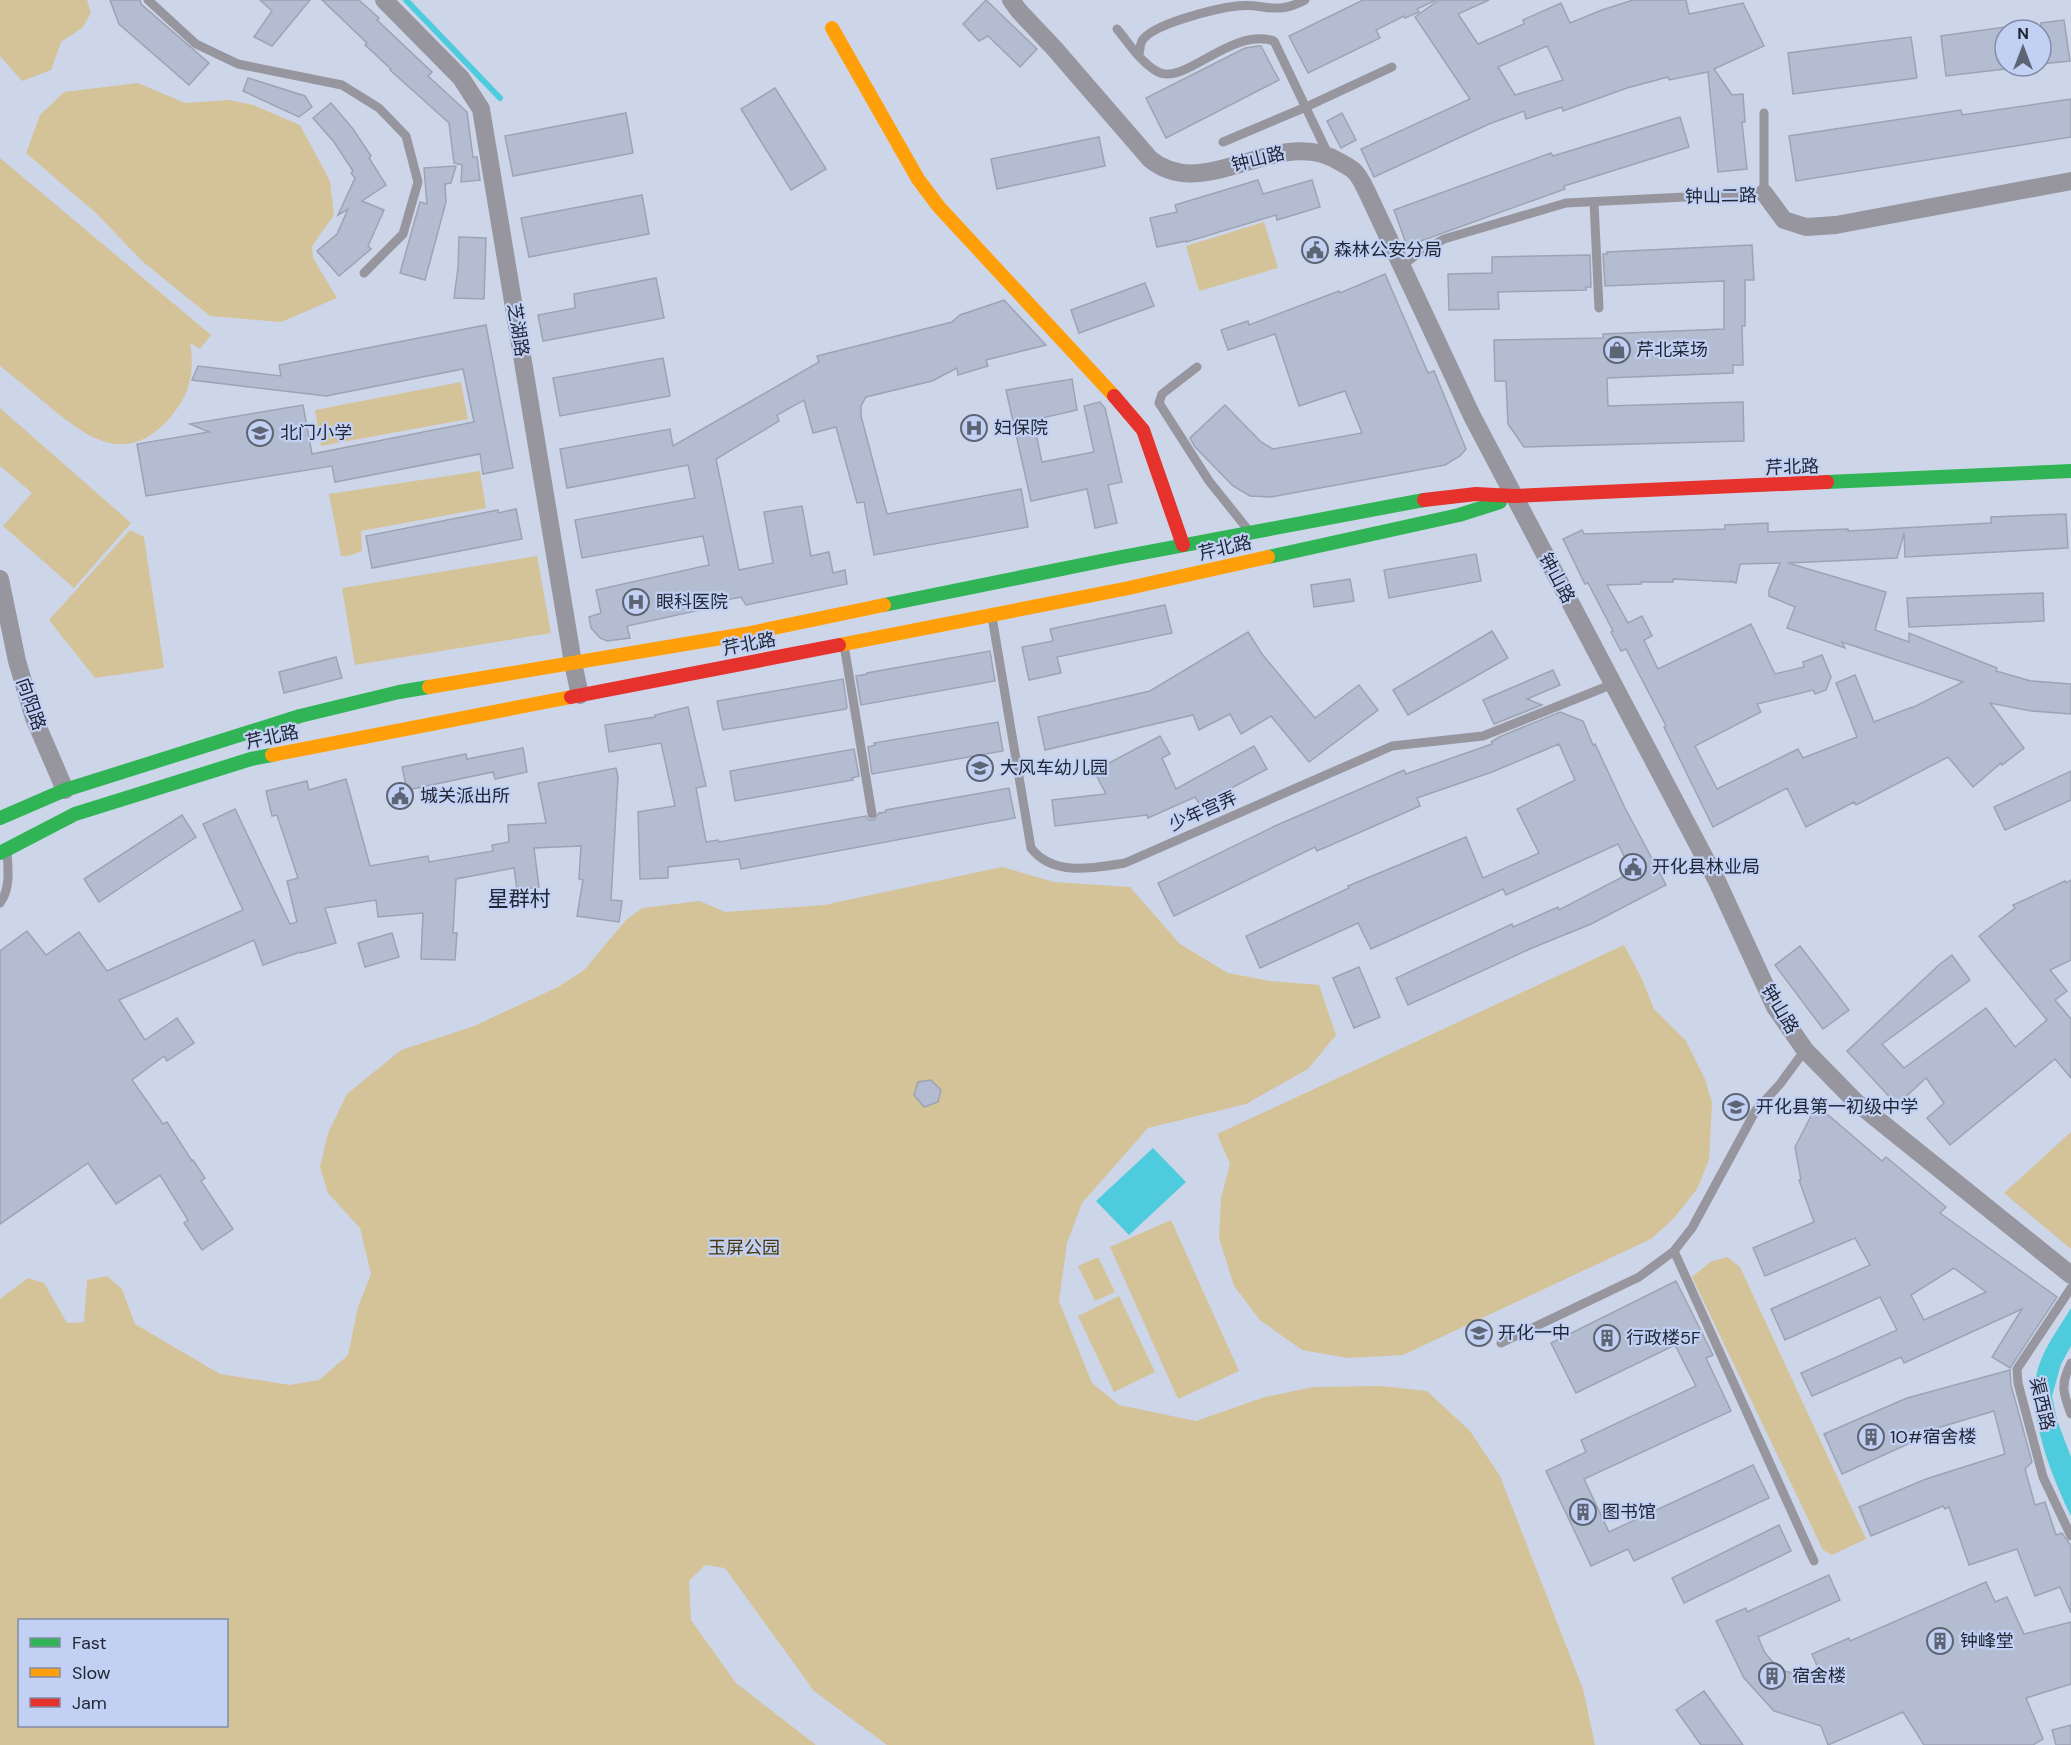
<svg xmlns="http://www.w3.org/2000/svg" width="2071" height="1745" font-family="'DM Sans','Noto Sans SC',sans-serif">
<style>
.green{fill:#d4c399;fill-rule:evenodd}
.water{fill:#4fcbde}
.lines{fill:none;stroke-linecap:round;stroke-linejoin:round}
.stream{stroke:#4fcbde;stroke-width:6}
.building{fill:#b4bcd1;stroke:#9da3b2;stroke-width:1.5;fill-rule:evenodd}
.lane{stroke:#97969e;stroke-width:9}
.street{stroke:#97969e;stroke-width:18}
.fast{stroke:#30b455;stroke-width:14}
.slow{stroke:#ff9f0a;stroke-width:14}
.jam{stroke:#e5322d;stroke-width:14}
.labels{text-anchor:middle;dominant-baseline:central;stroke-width:4.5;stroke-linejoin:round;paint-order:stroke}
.street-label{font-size:18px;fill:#212734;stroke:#c2d0f4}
.poi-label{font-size:18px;fill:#212734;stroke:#c2d0f4;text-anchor:start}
.park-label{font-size:18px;fill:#49390d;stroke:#c2d0f4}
.quarter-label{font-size:21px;fill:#212734;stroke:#c2d0f4}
</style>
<rect width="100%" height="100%" fill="#cdd5e9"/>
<g class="green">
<polygon points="0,0 87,0 91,13 82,28 61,42 51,70 22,81 0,56"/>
<polygon points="138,83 185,103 229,100 253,105 300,125 330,181 334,215 312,246 313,258 337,298 281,322 210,316 142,261 97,214 26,153 40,115 64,92"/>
<path d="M0,158L211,335L200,349L190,343C195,373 190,395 169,419C126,466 89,439 50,407C33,393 17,379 0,366Z"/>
<polygon points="1264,222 1278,268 1199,291 1186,246"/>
<polygon points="461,382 468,419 321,446 315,410"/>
<polygon points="0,408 131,523 74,588 3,526 32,493 0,466"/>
<polygon points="480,471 486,508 361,531 362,551 348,556 341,556 329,494"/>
<polygon points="130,530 144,537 164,668 95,678 49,620"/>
<polygon points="537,556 551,633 355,665 342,588"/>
<path d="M1002,867L1054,882L1130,887L1180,944L1228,973L1270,981L1319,985L1336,1035L1308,1069L1246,1104L1148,1128L1082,1203L1067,1243L1059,1301L1092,1383L1119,1405L1196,1421L1265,1397L1313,1387L1381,1386L1427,1391L1470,1431L1500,1476L1583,1689L1595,1745H887L814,1691L725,1568L705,1565L689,1581L691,1620L736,1683L816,1745H0V1299L28,1278L44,1283L67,1323L84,1322L87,1280L107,1276L122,1289L135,1324L220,1374L290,1385L319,1380L348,1355L358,1307L371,1274L360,1228L328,1193L320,1167L328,1133L347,1094L401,1050L474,1026L558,987L584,970L626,920L642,908L700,901L725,912L824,905ZM20,1620H226V1726H20Z"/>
<polygon points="1624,945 1642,979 1654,1009 1686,1041 1705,1079 1712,1103 1709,1160 1697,1189 1674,1218 1651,1239 1403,1355 1348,1358 1302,1350 1260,1320 1234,1286 1219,1238 1221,1198 1230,1164 1217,1134"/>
<polygon points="2071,1132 2071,1249 2004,1193"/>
<polygon points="1171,1220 1239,1371 1178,1399 1110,1247"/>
<polygon points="1098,1257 1115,1292 1095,1301 1078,1266"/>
<polygon points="1727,1257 1740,1267 1866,1539 1832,1555 1823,1550 1692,1277 1710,1262"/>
<polygon points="1119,1296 1155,1372 1114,1392 1078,1316"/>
</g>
<g class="water">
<polygon points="1153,1148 1186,1182 1129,1235 1096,1201"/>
<path d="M2071,1308V1346L2061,1364L2052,1396L2057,1420L2071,1457V1516C2051,1475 2022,1405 2041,1360C2048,1342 2061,1325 2071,1308Z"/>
</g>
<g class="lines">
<polyline class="stream" points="406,0 500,98"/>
</g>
<g class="building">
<polygon points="110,0 140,0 141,4 209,63 189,85 119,24"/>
<polygon points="260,0 310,0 272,46 254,37 272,11"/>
<polygon points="322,0 359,0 379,18 377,20 432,72 428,76 467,112 473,157 477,157 480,180 461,182 462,165 454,163 449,123 390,70 391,69 365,45 367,43"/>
<polygon points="986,0 1037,49 1020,67 988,36 979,41 963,24"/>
<polygon points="1363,0 1436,0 1417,9 1419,12 1405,18 1404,16 1376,30 1380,38 1308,73 1289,36"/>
<path d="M1439,0H1489L1458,14L1478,44L1524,24L1523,20L1561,3L1570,23L1602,10L1633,0H1686L1689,14L1743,3L1764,46L1714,69L1732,95L1743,94L1745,122H1742L1747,169L1718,172L1708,72L1669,80L1668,77L1627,88L1563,111L1562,107L1526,119L1524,111L1489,124L1374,177L1361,149L1470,99L1415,17ZM1547,46L1563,80L1515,95L1498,67Z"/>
<polygon points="2064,20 2070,61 2041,64 2041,23"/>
<polygon points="2005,27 2005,69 1946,76 1941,36"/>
<polygon points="1911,37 1917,78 1793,94 1788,53"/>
<polygon points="1258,46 1261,46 1279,80 1166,138 1146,98 1245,48"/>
<polygon points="248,78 305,96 312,107 299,117 243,91"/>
<polygon points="775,88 826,169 791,190 741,109"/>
<polygon points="2071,99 2071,137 1796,181 1789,136 1961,110 1962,115"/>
<polygon points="331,103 353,129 371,156 369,158 386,185 362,201 384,210 368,246 371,249 339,276 317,251 337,234 348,209 338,215 355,178 351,173 353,171 334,142 313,118"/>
<polygon points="626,113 633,153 513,176 505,136"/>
<polygon points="1342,113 1356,140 1341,148 1327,121"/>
<polygon points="1680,117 1689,147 1564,186 1565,189 1407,246 1394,210 1551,153 1553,156"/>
<polygon points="1099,137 1105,166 997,189 991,159"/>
<polygon points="456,166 451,183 445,184 446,202 425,280 400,273 420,202 427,204 424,168"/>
<polygon points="1258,180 1263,194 1312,180 1320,207 1277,220 1276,215 1186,242 1186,241 1157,247 1150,218 1177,212 1175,205"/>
<polygon points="642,195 649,234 529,257 521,218"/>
<polygon points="459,237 486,238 484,299 454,298 458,268"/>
<polygon points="1752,245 1754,280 1745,280 1745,326 1742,326 1743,365 1733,365 1733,373 1607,378 1608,406 1743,402 1744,441 1524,447 1508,424 1506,381 1495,381 1494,340 1603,338 1603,334 1724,329 1724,281 1605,286 1603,254 1607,254 1607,252"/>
<polygon points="1590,255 1591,287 1586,287 1586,290 1498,292 1499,309 1449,310 1448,274 1492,273 1492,257"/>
<polygon points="1385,274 1428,373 1434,371 1466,449 1460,456 1445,465 1271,497 1250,496 1233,486 1195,447 1190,438 1225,405 1261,442 1273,449 1362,433 1345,391 1299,406 1275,334 1228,350 1221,330 1248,321 1249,325 1339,291 1340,293"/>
<polygon points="656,278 664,318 543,341 538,315 575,308 574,294"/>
<polygon points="1145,283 1154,306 1079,333 1071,310"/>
<polygon points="1004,300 1046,345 986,360 988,366 958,375 957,368 932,381 866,397 861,406 861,416 887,514 1021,489 1028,527 874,555 864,502 857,503 836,427 813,433 804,400 777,415 779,421 716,459 739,570 773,563 764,512 802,506 811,556 829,552 833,573 845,570 847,584 746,605 741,597 699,605 700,610 627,626 630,638 607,641 600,638 591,628 589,617 601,613 596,590 709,565 703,536 582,558 575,520 695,498 688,465 567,488 560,449 670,429 673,446 819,362 817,356 952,322 960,315"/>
<polygon points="486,325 513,468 483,474 480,454 335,482 332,466 146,496 137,444 209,432 190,424 303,405 312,454 474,422 463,369 326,396 192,380 198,366 281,376 279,365"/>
<polygon points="663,358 670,396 560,416 553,378"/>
<polygon points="1072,379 1077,410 1033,420 1042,462 1094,452 1084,406 1100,402 1105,408 1122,482 1108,485 1117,523 1095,528 1087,489 1031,501 1006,390"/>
<polygon points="516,509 522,539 372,568 366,536 498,510 498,513"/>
<path d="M2066,514L2068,548L1905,557L1904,533L1897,558L1788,563L1886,592L1875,630L1909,642V633L1997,668L1996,671L2031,681L2071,684V714L2031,711L1990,703L2024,748L2002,765L2001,763L1973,787L1948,757L1856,805L1854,802L1806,827L1787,788L1713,827L1664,727L1666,726L1626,649L1621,651L1611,632L1613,631L1588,583L1585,584L1563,539L1582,530L1584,534L1725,529V525L1768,523V532L1848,529V531L1991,523V517ZM1780,563L1769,590V596L1795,607L1787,628L1845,648L1842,642L1963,682L1912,708V707L1874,722L1855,675L1836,683L1857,737L1803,758L1798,749L1717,789L1695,746L1761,712L1757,704L1813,690L1815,694L1826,690L1831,677L1822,655L1803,662L1804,667L1775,674L1751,624L1658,669L1644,640L1652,636L1642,616L1628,623L1607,585L1641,584V582H1673V579L1731,582L1730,581L1736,583L1740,564Z"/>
<polygon points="1476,554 1481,581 1389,598 1384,570"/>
<polygon points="1350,579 1354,601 1314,607 1311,585"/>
<polygon points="2043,593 2044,621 1909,627 1907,598"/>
<polygon points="1165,605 1172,633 1057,657 1061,673 1029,680 1022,647 1053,641 1050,629"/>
<polygon points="1492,631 1508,658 1408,715 1393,690"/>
<polygon points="1248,632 1262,654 1315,718 1359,685 1378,710 1309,762 1271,716 1241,734 1230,714 1199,730 1193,715 1045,750 1038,717 1150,691"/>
<polygon points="990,651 995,681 861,705 856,676 867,674 867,673"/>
<polygon points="336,657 342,678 284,693 279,672"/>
<polygon points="1553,670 1560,685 1527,699 1542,705 1494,724 1483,700"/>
<polygon points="843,679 847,707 846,709 723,730 717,701"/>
<polygon points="688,707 706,786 696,788 706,842 718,840 719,842 866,816 869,820 874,820 879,813 886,812 886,810 1009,788 1015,818 741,869 739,859 668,867 668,878 640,879 638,812 675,806 661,743 609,752 605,725 655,717 655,715"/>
<polygon points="1560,712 1583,721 1593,745 1595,744 1625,808 1666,885 1591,924 1532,948 1408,1005 1396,978 1512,924 1513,927 1558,907 1559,910 1632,872 1618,844 1506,895 1503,889 1371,949 1358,923 1260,968 1246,936 1349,888 1348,886 1466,837 1483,878 1539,853 1517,809 1575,780 1559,744 1492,772 1417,798 1420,806 1317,851 1315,847 1174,916 1158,883 1275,826 1404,770 1406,774 1492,744 1491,742 1499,737"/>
<polygon points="998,722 1003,751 872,774 868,747 875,745 874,743"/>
<polygon points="1160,736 1170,754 1162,758 1176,789 1254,746 1267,769 1200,805 1195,797 1148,818 1147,815 1055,826 1052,800 1106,794 1094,771"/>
<polygon points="523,748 527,772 495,779 493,772 407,790 402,767 466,754 467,759"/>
<polygon points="854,749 859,776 852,778 853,780 735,801 730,771"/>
<polygon points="616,768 618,777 611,900 622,901 619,922 577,916 583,880 579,879 581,846 534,848 539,887 517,890 514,868 456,879 453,933 457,933 455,960 421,959 423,913 378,917 376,900 325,908 336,943 301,953 300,952 263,965 254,940 119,1000 145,1040 177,1018 194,1043 167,1061 164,1056 132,1080 163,1124 167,1122 192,1161 193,1160 205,1178 201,1181 233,1229 202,1250 184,1223 188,1220 160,1175 116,1204 88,1163 0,1224 0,951 27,931 46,955 79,932 107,971 243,910 203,824 235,809 290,924 297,922 287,881 298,878 277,815 272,816 266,791 307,781 309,790 346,779 370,866 428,856 429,862 493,851 492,845 509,842 508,825 546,823 538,783"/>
<polygon points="2071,771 2071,800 2005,830 1994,807"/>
<polygon points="182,815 196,837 99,902 84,879"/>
<polygon points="2071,880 2071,960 2050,970 2067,991 2055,1000 2071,1019 2071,1078 2055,1059 1950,1145 1927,1118 1944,1103 1926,1078 1897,1105 1847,1051 1940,964 1952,955 1970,980 1882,1044 1904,1068 1986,1008 2015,1047 2047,1020 1979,936 2015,908 2013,905 2065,881 2066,883"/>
<polygon points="392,933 399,957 365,967 358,943"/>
<polygon points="1800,946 1849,1010 1823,1029 1775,965"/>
<polygon points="1359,967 1380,1017 1354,1028 1333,978"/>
<polygon points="931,1080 941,1090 938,1102 924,1107 914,1095 918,1082"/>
<path d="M1818,1112L1828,1115L1882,1161L1886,1157L1946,1207L1940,1213L2057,1297L2010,1368L1992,1357L2022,1309L1904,1363L1901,1357L1812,1396L1801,1373L1897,1330L1880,1297L1785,1340L1771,1309L1870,1265L1855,1238L1765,1276L1753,1248L1814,1222L1799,1180H1801L1795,1147L1812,1114ZM1954,1268L1986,1292L1924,1320L1911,1295Z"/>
<polygon points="1676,1281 1713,1355 1706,1358 1731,1411 1584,1479 1609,1532 1753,1465 1769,1498 1634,1561 1628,1549 1591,1566 1546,1471 1586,1452 1581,1440 1696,1386 1675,1345 1576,1393 1551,1343"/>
<polygon points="2010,1370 2011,1385 2032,1462 2025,1469 2035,1505 2045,1502 2056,1535 2062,1533 2071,1546 2071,1613 2060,1587 2035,1596 2017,1549 1969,1565 1949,1507 1945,1509 1943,1506 1871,1536 1859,1507 1926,1479 2005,1454 1994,1411 1914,1435 1917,1440 1842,1474 1824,1434 1907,1398"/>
<polygon points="1779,1525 1791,1551 1684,1603 1672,1578"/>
<polygon points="1829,1575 1840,1600 1758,1637 1765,1653 1780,1670 1823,1680 1812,1654 1849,1638 1850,1641 1986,1582 1995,1602 2007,1597 2024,1634 2071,1622 2071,1684 2026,1698 2043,1739 2033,1745 1924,1745 1903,1712 1828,1745 1821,1726 1774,1711 1744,1678 1716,1621 1746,1608 1747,1612"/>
<polygon points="1704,1691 1743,1745 1701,1745 1676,1710"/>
<polygon points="2071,1725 2071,1745 2056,1745 2052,1730"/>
</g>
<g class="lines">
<g class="lane">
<polyline points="148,0 196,44 238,64 342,85 379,108 406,136 418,182 403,234 364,273"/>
<path d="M1117,29C1129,43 1141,63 1158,72C1185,86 1230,27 1274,41L1328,154"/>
<path d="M1139,54C1140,50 1140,44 1142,41C1151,24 1218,8 1237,6C1265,3 1275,16 1305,0"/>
<polyline points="1223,142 1306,107 1392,67"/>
<polyline points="1594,202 1599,308"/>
<polyline points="1402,266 1420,252 1444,239 1566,203 1764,193 1764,113"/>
<polyline points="1197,367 1162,394 1159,403 1209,481 1249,531"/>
<path d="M992,617L1031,848C1053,877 1094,868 1125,863L1392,746L1483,736L1613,684"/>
<polyline points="844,645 872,814"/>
<path d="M0,903C11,888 8,869 7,851"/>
<polyline points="1674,1251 1814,1561"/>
<polyline points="2071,1288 2017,1369 2018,1383 2043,1477 2071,1536"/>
<polyline points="1501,1343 1639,1277 1674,1251 1692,1228 1756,1110 1780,1084 1805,1050"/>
<path d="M2071,1363C2060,1384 2063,1393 2071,1414"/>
</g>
<g class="street">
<polyline points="384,0 461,78 481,109 573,663 580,695"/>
<path d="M1011,0L1019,11L1054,48L1150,159C1205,205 1280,123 1340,162C1345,165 1352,168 1355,172C1360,177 1364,186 1367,192L1472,416L1717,881L1775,1007L1805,1050L1856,1102L2071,1275"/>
<polyline points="1764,193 1784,220 1806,227 1836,225 2071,181"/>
<polyline points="0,579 17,661 34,718 65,790"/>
</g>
<g class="fast">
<polyline points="1827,482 2071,471"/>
<polyline points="1268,557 1459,515 1500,502"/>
<polyline points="884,605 1116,558 1424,500"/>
<polyline points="0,818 65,790 300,716 399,692 429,687"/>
<polyline points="0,853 75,814 251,759 272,755"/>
</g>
<g class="slow">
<polyline points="832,28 918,179 939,207 1114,396"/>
<polyline points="839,645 1124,589 1268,557"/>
<polyline points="429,687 745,634 884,605"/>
<polyline points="272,755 571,697"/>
</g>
<g class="jam">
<polyline points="1114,396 1143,430 1183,545"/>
<polyline points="1424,500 1476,494 1514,496 1827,482"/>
<polyline points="571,697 839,645"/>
</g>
</g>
<defs>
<symbol id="civic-ring" viewBox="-11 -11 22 22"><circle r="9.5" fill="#c2d0f4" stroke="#5d6473" stroke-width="1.5"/><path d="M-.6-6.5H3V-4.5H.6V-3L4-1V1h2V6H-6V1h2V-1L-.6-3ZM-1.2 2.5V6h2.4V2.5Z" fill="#5d6473"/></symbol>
<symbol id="shop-ring" viewBox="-11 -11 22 22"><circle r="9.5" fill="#c2d0f4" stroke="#5d6473" stroke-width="1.5"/><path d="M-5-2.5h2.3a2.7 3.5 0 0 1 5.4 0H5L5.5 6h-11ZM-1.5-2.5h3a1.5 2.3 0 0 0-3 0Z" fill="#5d6473"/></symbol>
<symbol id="hospital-ring" viewBox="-11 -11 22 22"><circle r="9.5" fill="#c2d0f4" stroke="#5d6473" stroke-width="1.5"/><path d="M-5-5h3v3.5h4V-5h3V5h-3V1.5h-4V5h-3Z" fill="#5d6473"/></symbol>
<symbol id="school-ring" viewBox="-11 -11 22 22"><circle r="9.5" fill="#c2d0f4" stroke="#5d6473" stroke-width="1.5"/><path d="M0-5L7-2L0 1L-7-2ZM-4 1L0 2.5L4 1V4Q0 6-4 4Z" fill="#5d6473"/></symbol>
<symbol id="building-ring" viewBox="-11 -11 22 22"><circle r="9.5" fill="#c2d0f4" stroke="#5d6473" stroke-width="1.5"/><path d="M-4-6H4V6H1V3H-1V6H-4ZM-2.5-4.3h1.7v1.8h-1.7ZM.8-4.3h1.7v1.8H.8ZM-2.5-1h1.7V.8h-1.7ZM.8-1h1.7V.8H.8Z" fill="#5d6473"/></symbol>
</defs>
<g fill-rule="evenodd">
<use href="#civic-ring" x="1300" y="235" width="30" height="30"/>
<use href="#shop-ring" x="1602" y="335" width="30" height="30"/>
<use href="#hospital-ring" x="959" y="413" width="30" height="30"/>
<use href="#school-ring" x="245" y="418" width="30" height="30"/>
<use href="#hospital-ring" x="621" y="587" width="30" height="30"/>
<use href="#school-ring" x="965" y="753" width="30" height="30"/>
<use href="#civic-ring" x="385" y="781" width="30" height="30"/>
<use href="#civic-ring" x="1618" y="852" width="30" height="30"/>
<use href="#school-ring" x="1721" y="1092" width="30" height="30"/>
<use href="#school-ring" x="1464" y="1318" width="30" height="30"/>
<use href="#building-ring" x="1592" y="1323" width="30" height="30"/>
<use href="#building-ring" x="1856" y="1422" width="30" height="30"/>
<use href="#building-ring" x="1568" y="1497" width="30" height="30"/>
<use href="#building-ring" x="1925" y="1626" width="30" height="30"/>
<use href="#building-ring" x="1757" y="1661" width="30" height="30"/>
</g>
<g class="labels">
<g class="street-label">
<text transform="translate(1258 159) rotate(-14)">钟山路</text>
<text transform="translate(1721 196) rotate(-1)">钟山二路</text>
<text transform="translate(518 330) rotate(81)">芝湖路</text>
<text transform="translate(1792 467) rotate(-2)">芹北路</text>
<text transform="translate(1225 548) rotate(-13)">芹北路</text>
<text transform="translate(1557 578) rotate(62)">钟山路</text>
<text transform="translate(749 644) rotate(-11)">芹北路</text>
<text transform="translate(31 704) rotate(71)">向阳路</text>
<text transform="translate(272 737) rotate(-12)">芹北路</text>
<text transform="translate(1203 811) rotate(-24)">少年宫弄</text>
<text transform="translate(1780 1009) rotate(59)">钟山路</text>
<text transform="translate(2042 1404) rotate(77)">渠西路</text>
</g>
<g class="poi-label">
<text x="1334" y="250">森林公安分局</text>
<text x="1636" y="350">芹北菜场</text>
<text x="994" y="428">妇保院</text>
<text x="280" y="433">北门小学</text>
<text x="656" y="602">眼科医院</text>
<text x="1000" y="768">大风车幼儿园</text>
<text x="420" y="796">城关派出所</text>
<text x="1652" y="867">开化县林业局</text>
<text x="1756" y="1107">开化县第一初级中学</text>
<text x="1498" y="1333">开化一中</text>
<text x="1626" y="1338">行政楼5F</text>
<text x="1890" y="1437">10#宿舍楼</text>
<text x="1602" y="1512">图书馆</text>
<text x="1960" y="1641">钟峰堂</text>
<text x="1792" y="1676">宿舍楼</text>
</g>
<g class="park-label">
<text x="744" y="1248">玉屏公园</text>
</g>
<g class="quarter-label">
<text x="519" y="899">星群村</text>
</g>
</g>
<rect x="18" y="1619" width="210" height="108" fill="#c2d0f4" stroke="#828ca7" stroke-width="1.5"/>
<rect x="30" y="1638" width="30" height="9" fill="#30b455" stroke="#828ca7" stroke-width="1.5"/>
<text x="72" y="1649" font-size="18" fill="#212734">Fast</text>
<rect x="30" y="1668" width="30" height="9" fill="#ff9f0a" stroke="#828ca7" stroke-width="1.5"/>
<text x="72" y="1679" font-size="18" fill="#212734">Slow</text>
<rect x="30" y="1698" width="30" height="9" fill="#e5322d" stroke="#828ca7" stroke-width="1.5"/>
<text x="72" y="1709" font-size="18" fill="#212734">Jam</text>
<g transform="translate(2023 48)"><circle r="28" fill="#c2d0f4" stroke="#828ca7" stroke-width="1.5"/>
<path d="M0-4.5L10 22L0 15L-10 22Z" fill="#5d6473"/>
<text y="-9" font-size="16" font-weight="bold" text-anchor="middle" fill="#212734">N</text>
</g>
</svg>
